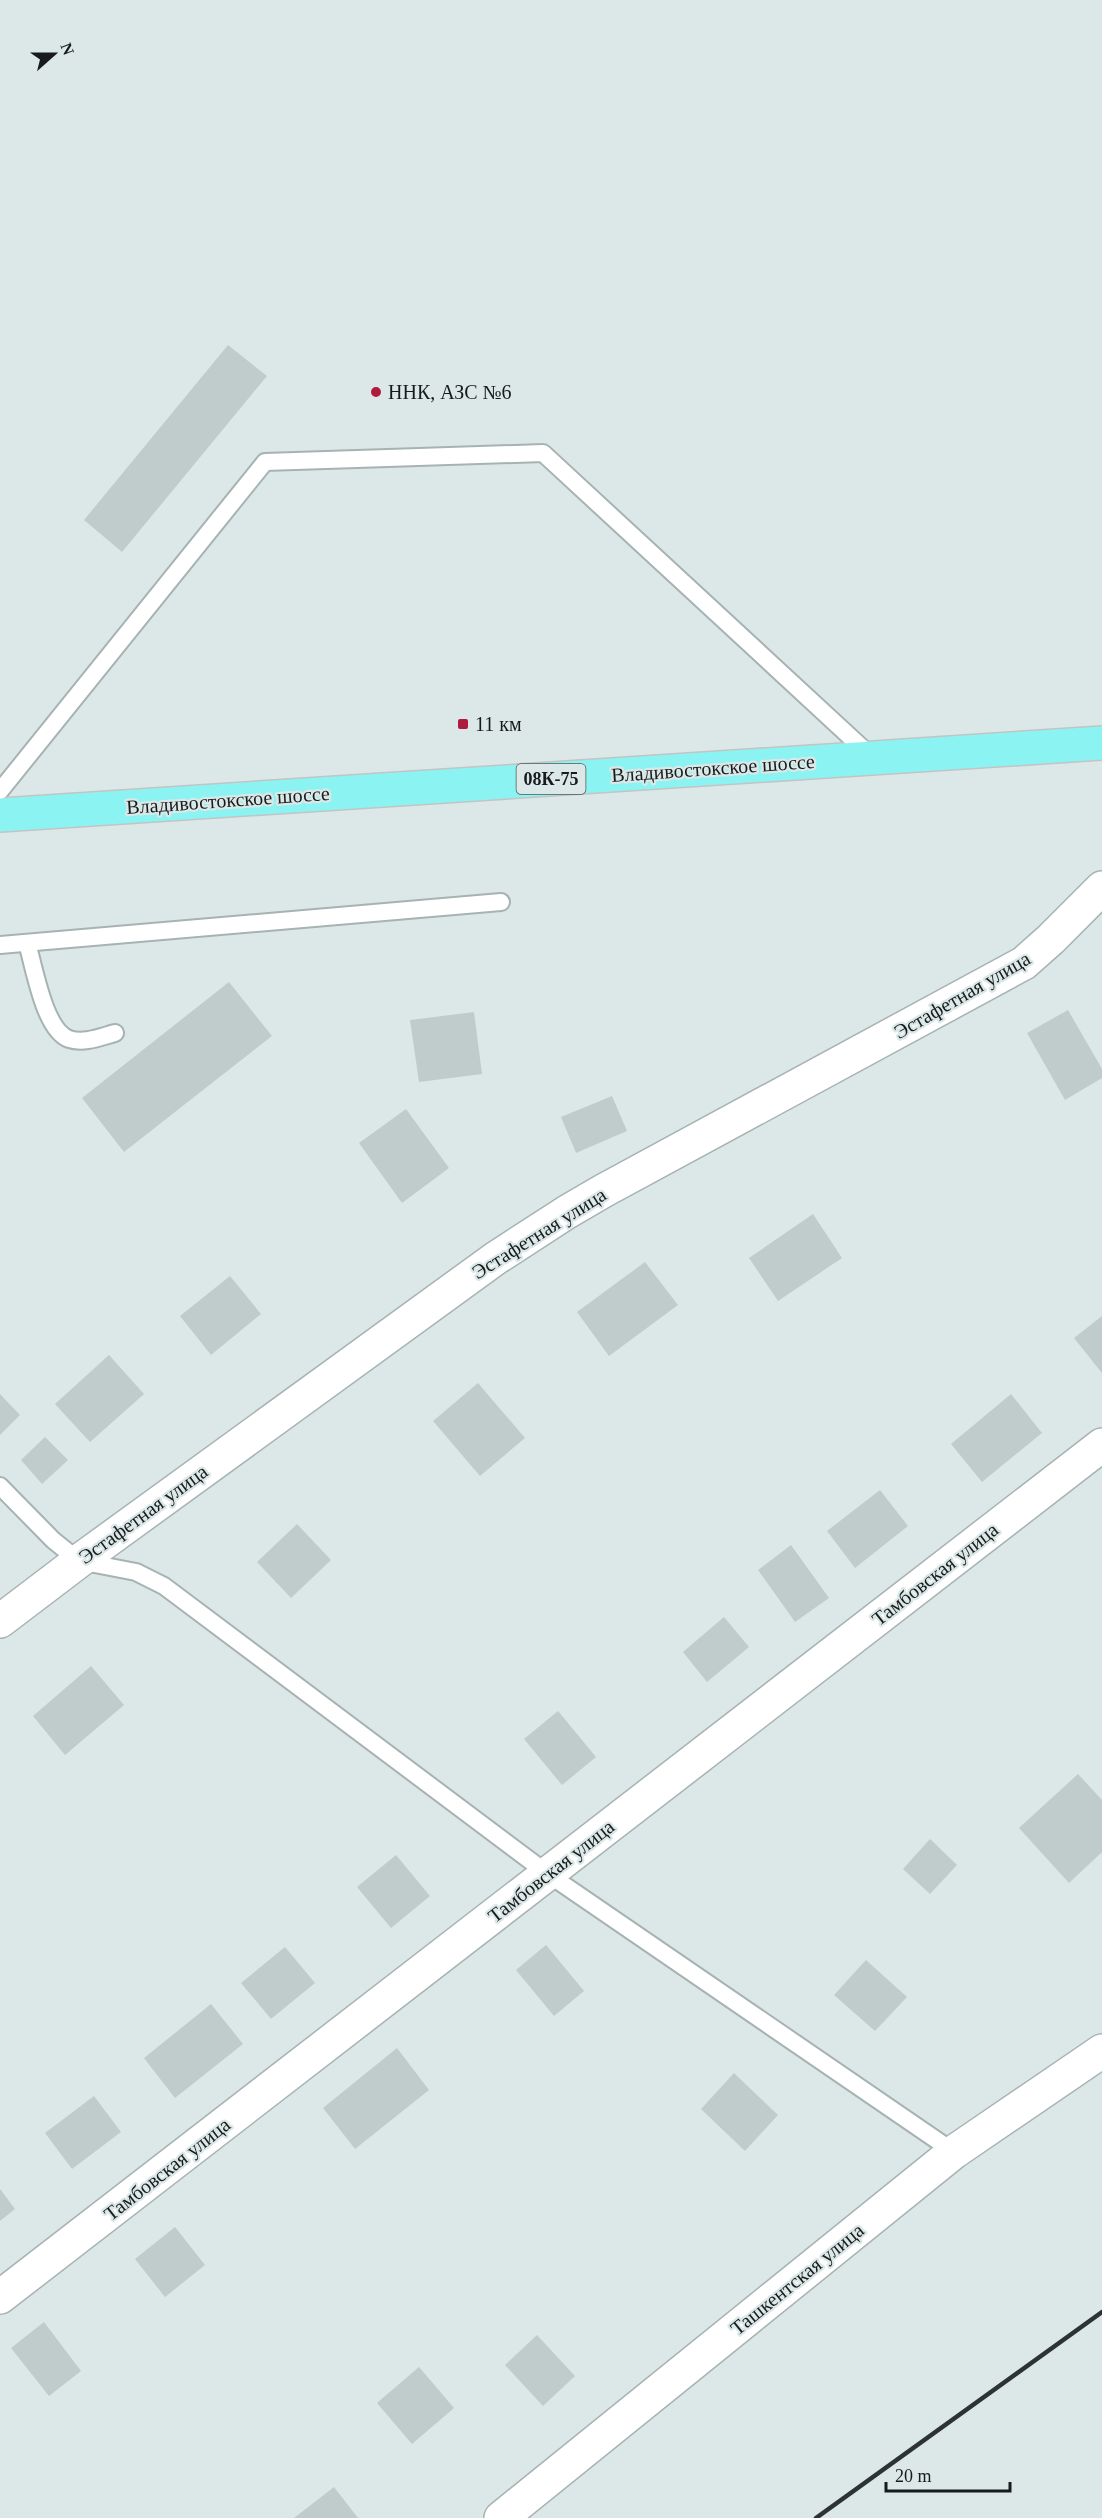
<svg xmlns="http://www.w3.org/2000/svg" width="1102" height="2518" font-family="'Times New Roman',serif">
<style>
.building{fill:#c0cccb}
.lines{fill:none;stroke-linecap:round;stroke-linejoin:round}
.service-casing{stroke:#a7b3b3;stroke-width:20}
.minor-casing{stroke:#a7b3b3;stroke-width:36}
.primary-casing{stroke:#c3c4c4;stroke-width:36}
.service{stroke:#fff;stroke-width:16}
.minor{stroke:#fff;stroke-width:33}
.primary{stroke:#8cf3f3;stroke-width:33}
.rail{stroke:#2d3232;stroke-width:4.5}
.poi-dot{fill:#af1b3f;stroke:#dce8e8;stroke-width:2}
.labels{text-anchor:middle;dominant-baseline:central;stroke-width:4.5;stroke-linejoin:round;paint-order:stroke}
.shield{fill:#dce8e8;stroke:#525858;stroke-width:1.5}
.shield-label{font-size:18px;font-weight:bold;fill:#171b1b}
.poi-label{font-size:20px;fill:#171b1b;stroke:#dce8e8;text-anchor:start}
.street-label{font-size:20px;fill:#171b1b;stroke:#dce8e8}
</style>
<rect width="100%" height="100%" fill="#dce8e8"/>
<g class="building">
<polygon points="228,345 267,376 122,552 84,520"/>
<polygon points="229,982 272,1036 124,1152 82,1098"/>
<polygon points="1068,1010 1102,1069 1102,1078 1065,1100 1027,1033"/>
<polygon points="474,1012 482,1074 419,1082 410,1020"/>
<polygon points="612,1096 627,1131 576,1153 561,1117"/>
<polygon points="406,1109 449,1168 402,1203 359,1143"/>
<polygon points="813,1214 842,1258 778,1301 749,1258"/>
<polygon points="645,1262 678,1305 609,1356 577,1312"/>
<polygon points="230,1276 261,1314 211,1355 180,1316"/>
<polygon points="1102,1316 1102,1373 1074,1338"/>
<polygon points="109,1355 144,1394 90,1442 55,1404"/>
<polygon points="478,1383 525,1438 480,1476 433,1421"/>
<polygon points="0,1394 20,1415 0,1435"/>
<polygon points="1011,1394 1042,1433 982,1482 951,1444"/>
<polygon points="45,1437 68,1460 42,1484 21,1460"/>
<polygon points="880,1490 908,1526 855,1568 827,1531"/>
<polygon points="297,1524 331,1560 291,1598 257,1562"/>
<polygon points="791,1545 829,1598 795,1622 758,1570"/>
<polygon points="724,1617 749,1647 707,1682 683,1652"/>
<polygon points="91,1666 124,1705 65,1755 33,1716"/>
<polygon points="558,1711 596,1757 562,1785 524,1739"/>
<polygon points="1078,1774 1102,1800 1102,1852 1069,1883 1019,1828"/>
<polygon points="930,1839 957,1865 930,1894 903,1869"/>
<polygon points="396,1855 430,1896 391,1928 357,1887"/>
<polygon points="546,1945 584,1991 554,2016 516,1970"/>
<polygon points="285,1947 315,1983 271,2019 241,1983"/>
<polygon points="866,1960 907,1997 875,2031 834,1995"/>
<polygon points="211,2004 243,2044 175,2098 144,2058"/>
<polygon points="397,2048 429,2090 355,2149 323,2108"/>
<polygon points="734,2073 778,2115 745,2151 701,2109"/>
<polygon points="94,2096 121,2132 72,2169 45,2133"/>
<polygon points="0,2189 15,2209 0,2221"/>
<polygon points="175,2227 205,2265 165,2297 135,2259"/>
<polygon points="44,2322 81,2371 49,2396 11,2348"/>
<polygon points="537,2335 575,2376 543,2406 505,2365"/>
<polygon points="419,2367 454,2408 412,2444 377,2403"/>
<polygon points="334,2487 358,2518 294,2518"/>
</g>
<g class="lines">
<defs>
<g id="service">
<polyline points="0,791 265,462 543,453 872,757"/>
<path d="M27,943C34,966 44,1030 69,1039C84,1044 100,1037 115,1033"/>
<polyline points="0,945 501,902"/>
<polyline points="0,1486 53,1540 79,1561 136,1572 164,1586 548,1874 954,2152"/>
</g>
<g id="minor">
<polyline points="0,1621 79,1561 496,1258 567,1212 603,1191 1024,963 1051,939 1102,888"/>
<polyline points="0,2297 1102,1445"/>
<polyline points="501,2518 954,2152 1102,2051"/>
</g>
<polyline id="primary" points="0,815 1102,743"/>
</defs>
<use href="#service" class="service-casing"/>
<use href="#minor" class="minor-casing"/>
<use href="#primary" class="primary-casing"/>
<use href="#service" class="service"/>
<use href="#minor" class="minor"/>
<use href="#primary" class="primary"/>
<polyline class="rail" points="816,2518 1102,2312"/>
</g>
<g class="poi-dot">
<circle cx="376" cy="392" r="6"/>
<rect x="457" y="718" width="12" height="12" rx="3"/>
</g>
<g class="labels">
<rect class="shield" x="516.5" y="764" width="69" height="30" rx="4.5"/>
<g class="shield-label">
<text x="551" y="779">08К-75</text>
</g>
<g class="poi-label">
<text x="388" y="392">ННК, АЗС №6</text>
<text x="475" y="724">11 км</text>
</g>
<g class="street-label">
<text transform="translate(713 768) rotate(-4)">Владивостокское шоссе</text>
<text transform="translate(228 800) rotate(-4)">Владивостокское шоссе</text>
<text transform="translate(962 995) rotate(-30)">Эстафетная улица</text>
<text transform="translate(539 1233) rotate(-32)">Эстафетная улица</text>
<text transform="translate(143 1514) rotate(-36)">Эстафетная улица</text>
<text transform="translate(935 1574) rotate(-38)">Тамбовская улица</text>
<text transform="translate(551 1871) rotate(-38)">Тамбовская улица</text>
<text transform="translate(167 2169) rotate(-38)">Тамбовская улица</text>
<text transform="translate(797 2279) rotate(-39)">Ташкентская улица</text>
</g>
</g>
<g transform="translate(54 54) rotate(69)" stroke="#dce8e8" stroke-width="4.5" paint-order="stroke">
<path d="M0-4.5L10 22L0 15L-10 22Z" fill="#171b1b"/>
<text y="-9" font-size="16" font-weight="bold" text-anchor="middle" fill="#171b1b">N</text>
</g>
<path d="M886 2482v9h124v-9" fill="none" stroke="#171b1b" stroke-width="3"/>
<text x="895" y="2482" font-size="18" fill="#171b1b" stroke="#dce8e8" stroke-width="4.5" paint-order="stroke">20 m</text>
</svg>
